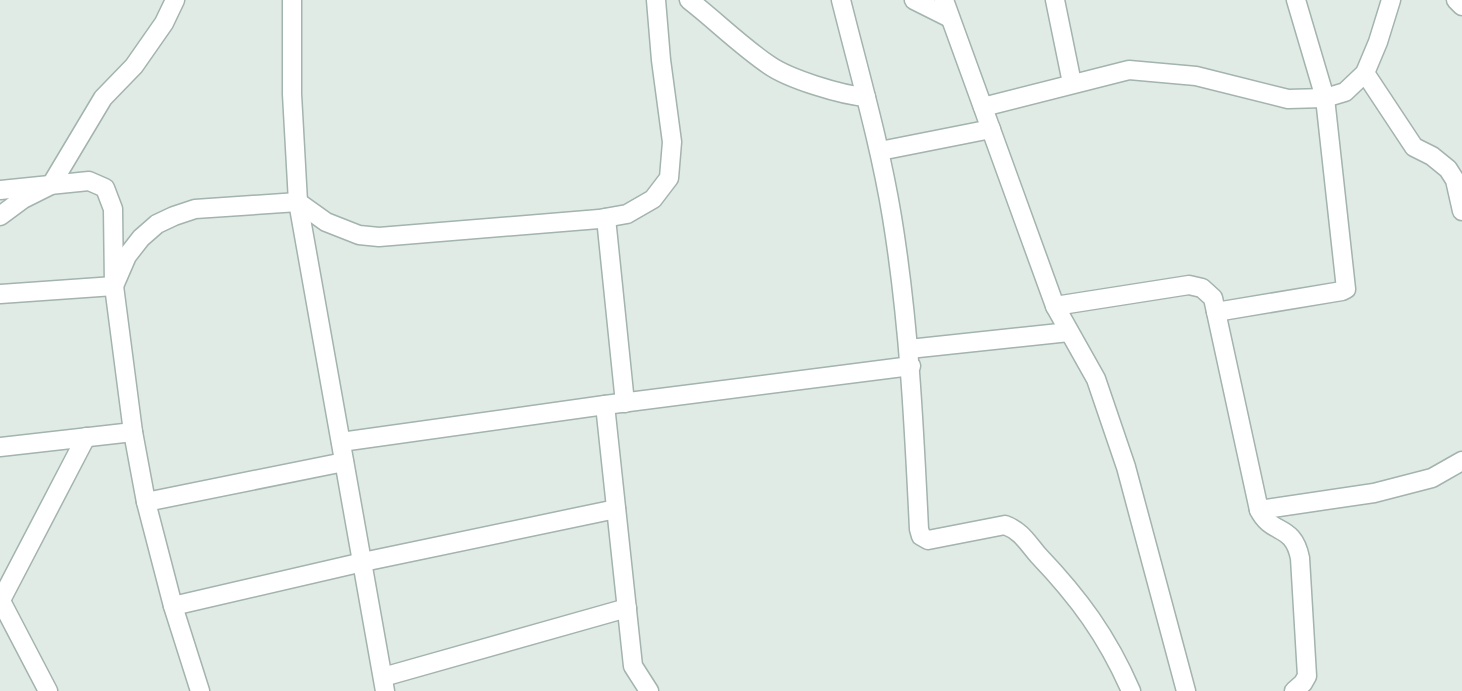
<svg xmlns="http://www.w3.org/2000/svg" width="1462" height="691" font-family="Signika,sans-serif">
<style>
.lines{fill:none;stroke-linecap:round;stroke-linejoin:round}
.minor-casing{stroke:#a3b3ad;stroke-width:21}
.minor{stroke:#fff;stroke-width:18}
</style>
<rect width="100%" height="100%" fill="#e0ebe6"/>
<g class="lines">
<defs>
<g id="minor">
<polyline points="292,0 292,94 298,202 385,691"/>
<path d="M689,0C716,21 741,46 769,65C789,79 841,95 866,97"/>
<path d="M841,0C859,72 880,144 892,217C909,321 914,425 919,529L921,536L928,540L1005,525C1021,531 1027,542 1038,555C1079,598 1107,636 1131,691"/>
<polyline points="914,0 950,18"/>
<polyline points="944,0 1055,306 1096,379 1126,467 1186,691"/>
<polyline points="1055,0 1072,83"/>
<polyline points="1456,0 1462,6"/>
<polyline points="1365,73 1414,147 1432,156 1448,169 1455,180 1462,211"/>
<polyline points="983,107 1129,70 1196,76 1288,99 1325,98 1345,92 1365,73 1378,42 1391,0"/>
<polyline points="880,151 991,129"/>
<polyline points="0,190 89,181 105,188 113,209 114,286 133,432 146,502 173,606 200,691"/>
<polyline points="0,216 23,199 51,185 103,98 134,66 164,23 175,0"/>
<polyline points="606,218 625,403"/>
<polyline points="114,286 127,256 141,238 157,224 174,216 195,209 298,202 326,222 359,235 379,237 599,219 627,214 653,199 669,178 672,142 661,60 656,0"/>
<polyline points="0,294 114,286"/>
<path d="M1055,306L1189,285L1202,288L1213,298L1259,510C1272,536 1293,523 1300,558L1307,676L1303,683L1294,691"/>
<polyline points="1216,312 1342,291 1346,289 1325,98 1296,0"/>
<polyline points="909,349 1069,332"/>
<polyline points="605,405 633,666 649,691"/>
<polyline points="341,442 605,405 911,366"/>
<polyline points="0,447 133,432"/>
<polyline points="146,502 344,462"/>
<polyline points="1259,510 1374,493 1432,478 1462,461"/>
<polyline points="1,601 48,691"/>
<polyline points="0,602 86,437"/>
<polyline points="173,606 363,562 616,509"/>
<polyline points="383,677 627,608"/>
</g>
</defs>
<use href="#minor" class="minor-casing"/>
<use href="#minor" class="minor"/>
</g>
</svg>
